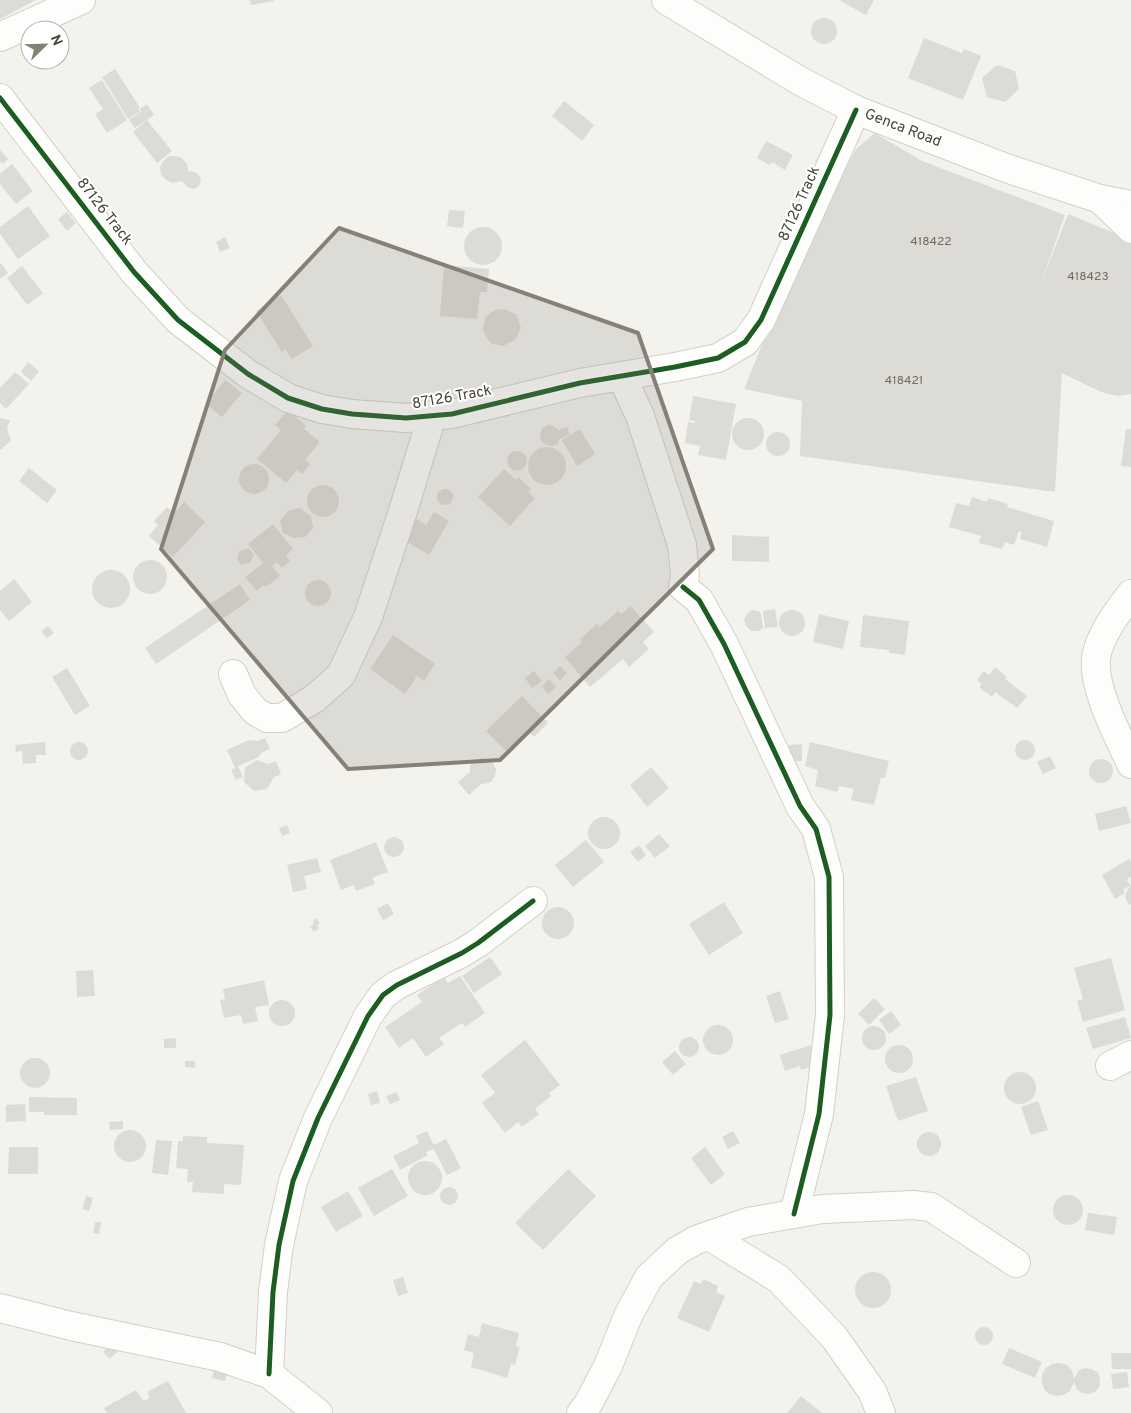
<svg xmlns="http://www.w3.org/2000/svg" width="1131" height="1413" font-family="Overpass,sans-serif">
<style>
.building{fill:#dddbd5}
.lines{fill:none;stroke-linecap:round;stroke-linejoin:round}
.minor-casing{stroke:#d1d0ca;stroke-width:30}
.minor{stroke:#fdfdfc;stroke-width:28}
.cycleway-casing{stroke:#fff;stroke-width:8}
.cycleway{stroke:#1b5e20;stroke-width:5}
.marked{fill:#858177;fill-opacity:0.2;stroke:#858177;stroke-width:4;stroke-linejoin:round}
.labels{text-anchor:middle;dominant-baseline:central;stroke-width:4;stroke-linejoin:round;paint-order:stroke}
.number-label{font-size:12px;fill:#706a60}
.street-label{font-size:15px;fill:#4a4438;stroke:#fff}
</style>
<rect width="100%" height="100%" fill="#f3f2ed"/>
<g class="building">
<polygon points="0,0 36,0 0,19"/>
<polygon points="250,0 274,0 274,1 251,5"/>
<polygon points="839,0 874,0 866,15"/>
<circle cx="824" cy="31" r="13"/>
<polygon points="924,38 962,53 964,49 981,56 963,100 908,78"/>
<polygon points="997,65 1015,71 1019,89 1005,102 987,97 982,78"/>
<polygon points="115,69 140,108 138,108 140,111 128,119 102,77"/>
<polygon points="102,80 127,120 107,133 95,114 103,109 89,88"/>
<polygon points="564,101 594,125 582,141 552,116"/>
<polygon points="147,104 154,115 135,128 129,120 141,111 140,109"/>
<polygon points="147,120 172,151 157,163 133,132"/>
<polygon points="875,133 922,161 1065,215 1040,286 1068,214 1131,240 1131,394 1117,396 1101,392 1062,373 1055,492 800,456 802,401 744,389 793,269 856,149"/>
<polygon points="766,141 793,155 785,170 772,162 770,165 757,158"/>
<polygon points="0,150 8,159 3,164 1,162 0,163"/>
<polygon points="169,156 176,156 182,158 187,164 189,172 192,171 197,173 200,177 201,182 198,187 193,189 187,187 182,181 172,183 166,180 161,174 160,167 163,161"/>
<polygon points="12,164 33,191 16,204 0,184 0,174"/>
<polygon points="28,206 50,236 18,259 0,234 0,227"/>
<polygon points="449,210 465,211 463,228 447,226"/>
<polygon points="67,212 76,223 67,231 58,219"/>
<circle cx="483" cy="246" r="19"/>
<polygon points="225,237 230,248 220,252 216,242"/>
<polygon points="1,263 8,273 0,279 0,264"/>
<polygon points="444,265 489,269 487,292 480,292 477,319 440,316"/>
<polygon points="22,266 43,293 27,305 7,278"/>
<polygon points="281,295 313,346 292,359 285,349 282,352 256,311"/>
<polygon points="505,309 517,315 521,328 515,340 503,346 490,343 483,330 485,317 495,310"/>
<polygon points="28,362 39,371 31,381 21,372"/>
<polygon points="15,372 29,384 6,409 0,403 0,388"/>
<polygon points="225,380 242,393 222,417 206,404"/>
<polygon points="693,396 736,404 726,460 698,455 700,446 685,443 688,422 695,423 695,421 689,420"/>
<polygon points="288,410 306,426 304,429 320,442 305,460 310,464 302,474 297,470 286,483 257,459 281,430 275,425"/>
<circle cx="748" cy="434" r="16"/>
<polygon points="0,418 10,420 7,429 11,440 1,450 0,449"/>
<polygon points="548,425 554,426 559,430 567,427 570,434 559,440 558,444 552,446 546,445 541,441 540,434 542,428"/>
<polygon points="580,429 595,454 577,466 562,440"/>
<polygon points="1126,429 1131,429 1131,467 1121,466"/>
<circle cx="778" cy="444" r="12"/>
<circle cx="547" cy="466" r="19"/>
<circle cx="517" cy="461" r="10"/>
<circle cx="254" cy="479" r="15"/>
<polygon points="29,468 57,490 47,503 19,481"/>
<polygon points="504,469 516,480 518,477 531,489 528,492 535,498 510,526 478,497"/>
<circle cx="323" cy="501" r="16"/>
<circle cx="445" cy="497" r="8"/>
<polygon points="972,497 987,502 988,498 1008,504 1007,507 1054,521 1047,547 1020,539 1022,532 1019,531 1014,545 1005,542 1002,549 979,543 981,536 949,527 956,503 969,506"/>
<polygon points="184,502 205,522 173,557 149,536 158,525 154,521 167,507 174,513"/>
<polygon points="300,508 311,516 313,528 305,537 294,538 283,533 280,521 288,511"/>
<polygon points="434,512 449,521 429,555 404,540 417,519 426,525"/>
<polygon points="273,524 293,549 286,555 290,561 282,568 277,562 272,566 280,576 266,587 264,585 257,591 245,577 263,563 248,544"/>
<polygon points="732,535 769,537 769,562 732,561"/>
<polygon points="249,548 254,555 250,563 241,565 237,559 240,551"/>
<circle cx="150" cy="577" r="17"/>
<circle cx="111" cy="589" r="19"/>
<polygon points="14,579 32,602 9,621 0,610 0,591"/>
<circle cx="318" cy="593" r="13"/>
<polygon points="240,584 250,600 156,664 145,648"/>
<polygon points="631,606 654,632 643,642 649,649 629,667 623,659 590,687 565,657 582,642 580,639 597,624 600,627 618,611 621,614"/>
<polygon points="775,609 778,627 765,628 763,611"/>
<circle cx="792" cy="623" r="13"/>
<polygon points="752,610 759,611 761,613 763,628 758,631 751,631 746,626 744,620 747,614"/>
<polygon points="819,614 849,621 843,649 813,642"/>
<polygon points="863,615 909,621 905,655 889,653 889,650 860,647"/>
<polygon points="48,626 54,633 47,638 41,631"/>
<polygon points="393,635 435,664 424,681 417,676 405,694 370,669"/>
<polygon points="560,666 567,673 560,681 553,673"/>
<polygon points="995,667 1007,677 1005,679 1027,696 1017,708 995,692 992,697 979,687 982,684 977,680 984,671 989,675"/>
<polygon points="67,668 90,706 75,715 52,677"/>
<polygon points="534,671 542,681 532,688 525,678"/>
<polygon points="549,679 556,687 548,694 542,686"/>
<polygon points="522,696 548,723 534,737 529,732 507,752 486,731"/>
<polygon points="265,738 270,749 263,752 257,758 238,766 243,777 236,780 231,770 235,768 227,750 249,740 258,741"/>
<circle cx="1025" cy="750" r="10"/>
<polygon points="45,742 46,755 36,755 36,763 23,764 22,751 16,752 15,745"/>
<polygon points="810,742 889,761 885,778 881,777 874,805 851,800 854,789 839,786 837,792 815,786 818,770 805,766"/>
<circle cx="79" cy="751" r="9"/>
<polygon points="802,744 802,761 790,761 789,745"/>
<polygon points="1050,756 1056,768 1043,774 1037,762"/>
<polygon points="481,758 487,759 493,763 496,769 495,776 491,782 484,784 481,784 469,795 458,782 470,772 470,766 474,761"/>
<circle cx="1101" cy="771" r="12"/>
<polygon points="256,760 269,764 276,761 281,774 274,777 267,789 254,791 244,782 245,768"/>
<polygon points="651,767 669,788 647,807 630,785"/>
<polygon points="1126,806 1131,823 1099,831 1095,814"/>
<circle cx="604" cy="833" r="16"/>
<polygon points="287,825 290,833 282,836 279,828"/>
<polygon points="659,834 670,846 655,858 645,846"/>
<circle cx="394" cy="847" r="10"/>
<polygon points="586,840 604,862 573,887 555,865"/>
<polygon points="376,842 388,872 372,878 375,884 356,891 354,885 341,890 330,860"/>
<polygon points="639,845 646,855 638,862 630,852"/>
<polygon points="317,858 321,872 304,876 307,889 293,892 287,865"/>
<polygon points="1129,859 1131,862 1131,877 1127,879 1130,886 1123,889 1125,893 1115,899 1102,875"/>
<polygon points="1131,885 1131,905 1128,903 1125,897 1127,891"/>
<polygon points="724,902 743,933 709,955 689,924"/>
<polygon points="388,903 394,914 383,920 377,909"/>
<circle cx="558" cy="923" r="16"/>
<polygon points="316,918 320,923 317,926 319,928 314,932 310,927 314,923 313,921"/>
<polygon points="490,957 502,974 474,993 462,976"/>
<polygon points="1111,958 1125,1010 1083,1022 1077,1001 1083,999 1074,968"/>
<polygon points="93,970 95,996 77,997 76,971"/>
<polygon points="460,976 485,1013 465,1027 462,1023 439,1038 444,1044 426,1057 413,1038 399,1048 385,1027 422,1002 417,995 444,977 448,983"/>
<polygon points="264,980 269,1005 255,1007 258,1021 243,1024 241,1015 224,1018 220,1000 225,999 223,989"/>
<polygon points="780,991 789,1019 775,1023 766,996"/>
<polygon points="874,998 885,1009 869,1025 858,1014"/>
<circle cx="282" cy="1013" r="13"/>
<polygon points="891,1011 901,1025 889,1034 879,1020"/>
<polygon points="1125,1017 1131,1038 1093,1049 1086,1028"/>
<circle cx="718" cy="1040" r="15"/>
<circle cx="874" cy="1038" r="12"/>
<circle cx="689" cy="1047" r="10"/>
<polygon points="176,1038 176,1048 164,1048 164,1039"/>
<polygon points="525,1040 560,1085 549,1093 551,1096 535,1109 539,1114 522,1127 518,1122 505,1133 482,1103 495,1093 481,1075"/>
<circle cx="899" cy="1059" r="14"/>
<polygon points="811,1045 817,1065 801,1070 800,1066 785,1071 780,1055"/>
<polygon points="675,1051 686,1064 673,1075 662,1062"/>
<circle cx="35" cy="1073" r="15"/>
<polygon points="185,1061 195,1061 195,1068 185,1067"/>
<circle cx="1020" cy="1088" r="16"/>
<polygon points="916,1077 928,1111 898,1121 886,1086"/>
<polygon points="377,1091 380,1103 371,1105 368,1094"/>
<polygon points="397,1092 400,1100 390,1104 386,1096"/>
<polygon points="29,1097 77,1098 77,1115 44,1115 44,1112 29,1112"/>
<polygon points="1038,1101 1048,1130 1031,1135 1021,1107"/>
<polygon points="25,1104 26,1121 6,1122 6,1105"/>
<polygon points="123,1121 123,1129 110,1130 109,1122"/>
<circle cx="130" cy="1146" r="16"/>
<polygon points="427,1131 434,1145 446,1139 461,1168 447,1175 434,1149 426,1152 428,1155 400,1170 393,1156 419,1143 416,1136"/>
<polygon points="733,1131 740,1143 728,1149 722,1137"/>
<circle cx="929" cy="1144" r="12"/>
<polygon points="183,1136 207,1137 207,1143 244,1145 241,1185 224,1184 224,1194 192,1192 193,1182 187,1182 188,1169 176,1168 178,1141 183,1141"/>
<polygon points="156,1140 172,1141 168,1175 152,1173"/>
<polygon points="9,1147 38,1147 38,1174 8,1174"/>
<polygon points="705,1147 725,1174 711,1185 691,1158"/>
<circle cx="425" cy="1178" r="17"/>
<polygon points="392,1169 408,1196 374,1216 358,1188"/>
<polygon points="568,1169 596,1196 543,1250 515,1223"/>
<circle cx="449" cy="1196" r="9"/>
<polygon points="348,1191 363,1216 336,1232 321,1207"/>
<circle cx="1068" cy="1210" r="15"/>
<polygon points="86,1196 93,1198 89,1211 82,1209"/>
<polygon points="1088,1213 1117,1217 1114,1235 1085,1230"/>
<polygon points="95,1222 101,1222 99,1234 93,1233"/>
<circle cx="873" cy="1290" r="18"/>
<polygon points="403,1277 408,1293 398,1296 393,1280"/>
<polygon points="703,1279 718,1286 716,1292 725,1296 709,1332 677,1318 694,1281 701,1284"/>
<polygon points="482,1323 519,1333 516,1346 520,1347 515,1365 511,1364 507,1378 471,1367 474,1353 464,1350 468,1334 479,1337"/>
<circle cx="984" cy="1336" r="9"/>
<polygon points="111,1343 119,1350 110,1359 103,1352"/>
<polygon points="1009,1348 1042,1362 1035,1378 1002,1364"/>
<polygon points="1111,1353 1131,1353 1131,1369 1112,1369"/>
<polygon points="1059,1363 1067,1365 1072,1371 1074,1379 1079,1370 1085,1368 1092,1369 1098,1373 1100,1379 1100,1386 1095,1392 1089,1394 1082,1393 1077,1389 1074,1382 1070,1391 1063,1395 1056,1396 1049,1394 1044,1389 1042,1382 1042,1374 1046,1368 1052,1364"/>
<polygon points="214,1370 227,1373 225,1381 212,1378"/>
<polygon points="1127,1372 1129,1387 1113,1389 1111,1374"/>
<polygon points="168,1381 186,1413 107,1413 104,1408 136,1390 143,1401 150,1398 147,1392"/>
<polygon points="801,1396 822,1413 787,1413"/>
</g>
<g class="lines">
<defs>
<g id="minor">
<path id="s1" d="M666,0L800,81L856,110L1006,168L1100,199L1131,205"/>
<polyline points="0,37 81,0"/>
<polyline points="0,98 134,272 178,320 248,374 288,398 322,409 352,414 406,418 452,414 580,383 675,367 718,358 745,342 761,320 856,110"/>
<polyline points="1100,199 1131,229"/>
<polyline points="622,377 640,416 682,545 685,575 683,587 699,600 724,644 800,806 816,829 829,877 830,1015 819,1114 794,1214"/>
<path d="M1131,594C1118,611 1099,636 1096,658C1093,690 1118,735 1131,764"/>
<polyline points="233,674 242,695 255,711 267,718 282,718 314,699 341,675 368,617 403,511 432,416"/>
<polyline points="1110,1066 1131,1055"/>
<polyline points="709,1236 779,1279 834,1337 872,1391 881,1413"/>
<polyline points="0,1308 71,1326 220,1357 269,1374 318,1413"/>
<polyline points="269,1374 273,1292 279,1245 293,1181 318,1118 368,1016 383,995 397,985 462,953 478,943 533,901"/>
<polyline points="581,1413 588,1404 608,1366 628,1316 649,1277 677,1251 696,1240 748,1222 822,1209 913,1205 931,1207 1016,1263"/>
</g>
</defs>
<use href="#minor" class="minor-casing"/>
<use href="#minor" class="minor"/>
<defs>
<g id="cycleway">
<polyline points="0,98 134,272 178,320 248,374 288,398 322,409 352,414 406,418 452,414 580,383 675,367 718,358 745,342 761,320 856,110"/>
<polyline points="683,587 699,600 724,644 800,806 816,829 829,877 830,1015 819,1114 794,1214"/>
<polyline points="269,1374 273,1292 279,1245 293,1181 318,1118 368,1016 383,995 397,985 462,953 478,943 533,901"/>
</g>
</defs>
<use href="#cycleway" class="cycleway-casing"/>
<use href="#cycleway" class="cycleway"/>
</g>
<path class="marked" d="M339,228L638,333L713,549L500,760L348,769L161,549L225,350Z"/>
<g class="labels">
<g class="number-label">
<text x="931" y="242">418422</text>
<text x="1088" y="277">418423</text>
<text x="904" y="381">418421</text>
</g>
<g class="street-label">
<text stroke="none"><textPath href="#s1" startOffset="270">Genca Road</textPath></text>
<text transform="translate(800 204) rotate(-66)">87126 Track</text>
<text transform="translate(104 212) rotate(52)">87126 Track</text>
<text transform="translate(452 398) rotate(-10)">87126 Track</text>
</g>
</g>
<g transform="translate(45 45) rotate(67)"><circle r="24" fill="#ffffff" stroke="#b7b4af"/>
<path d="M0-4L9 19L0 12L-9 19Z" fill="#858177"/>
<text y="-8" font-size="14" font-weight="bold" text-anchor="middle" fill="#4a4438">N</text>
</g>
</svg>
